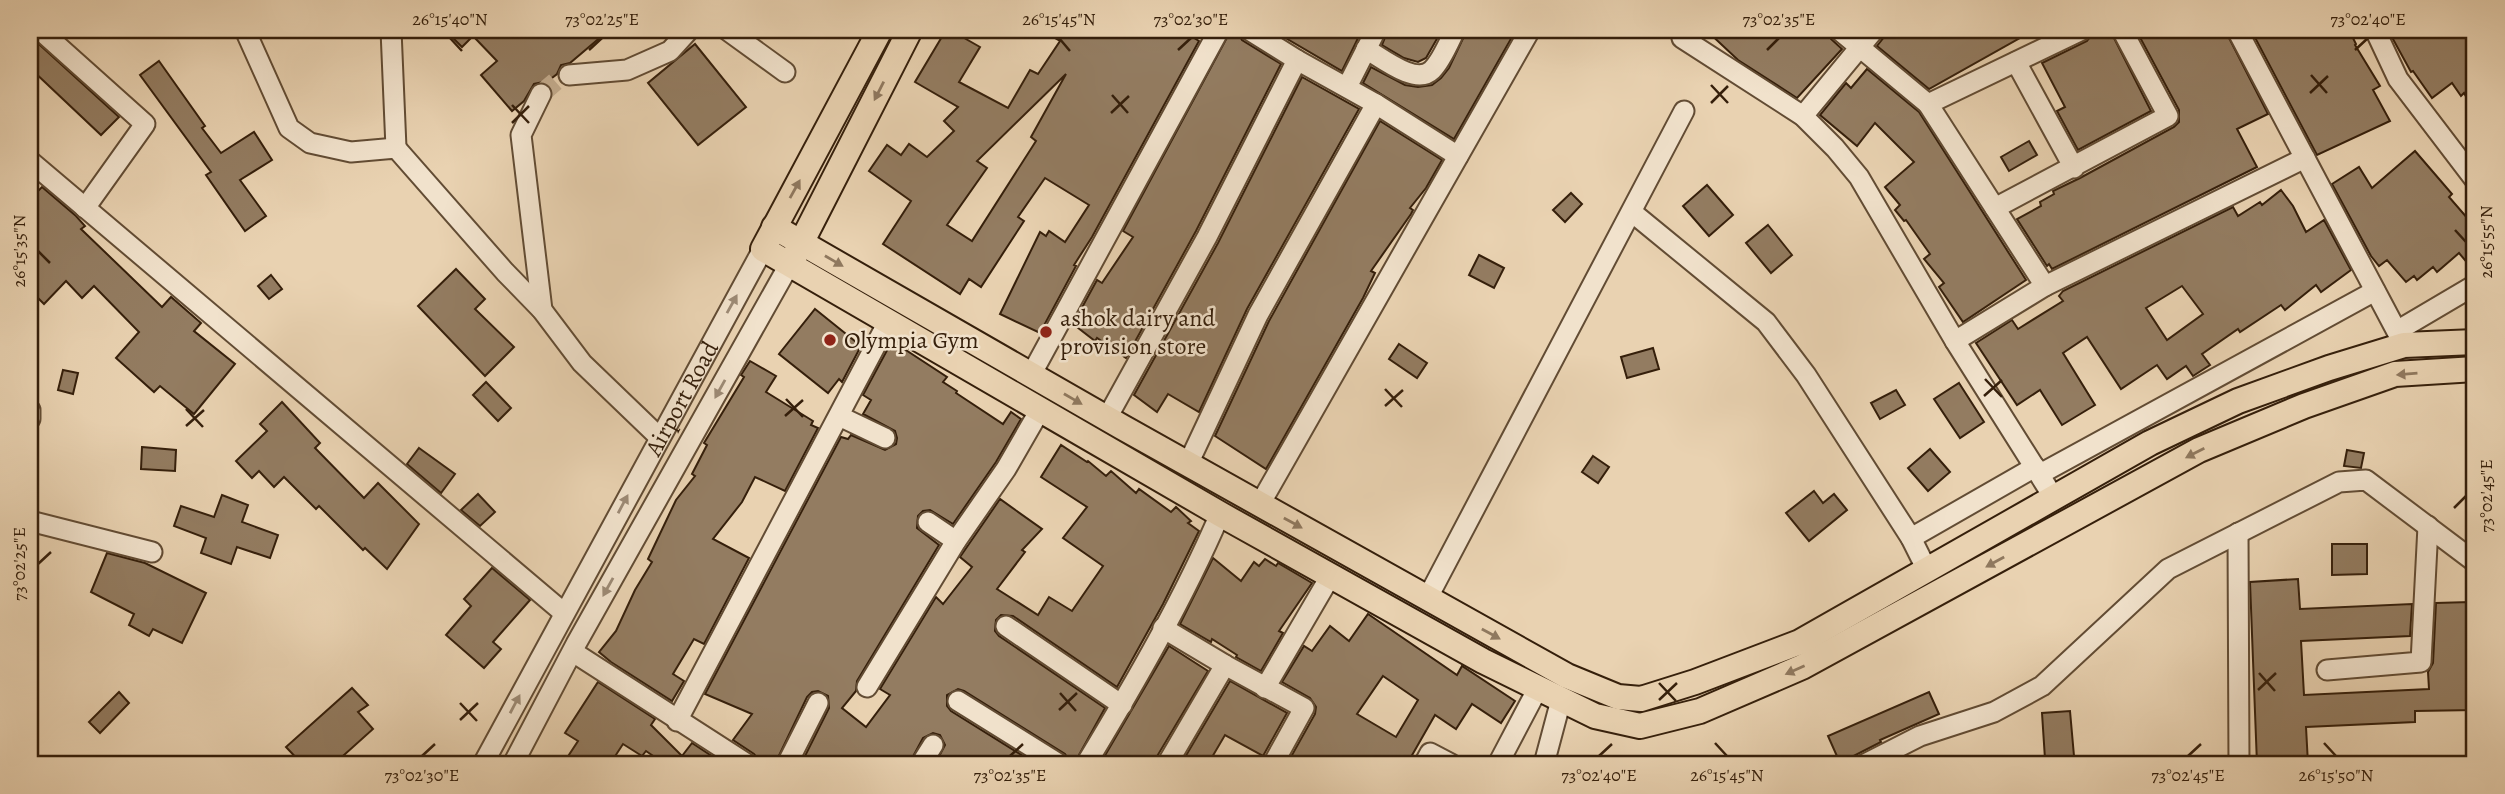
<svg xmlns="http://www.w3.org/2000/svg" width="2505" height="794" font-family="Alegreya,serif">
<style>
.building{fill:#937c61;stroke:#351f0b;stroke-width:2;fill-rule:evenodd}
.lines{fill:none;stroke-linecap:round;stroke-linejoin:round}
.minor-tunnel{stroke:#c5ae90;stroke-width:19;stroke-dasharray:19 10;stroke-linecap:butt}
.minor-casing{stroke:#624c34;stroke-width:23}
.major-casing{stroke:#351f0b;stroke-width:28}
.minor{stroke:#f1e2cc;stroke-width:19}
.major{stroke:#e9d2b1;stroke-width:24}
.oneway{fill:#8f785e}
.oneway2{fill:#9c8a75}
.ticks{fill:none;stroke:#351f0b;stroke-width:2.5}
.poi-dot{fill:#8f2418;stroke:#f1e2cc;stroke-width:2.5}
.labels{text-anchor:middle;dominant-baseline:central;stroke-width:5;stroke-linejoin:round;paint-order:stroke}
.poi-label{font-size:24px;fill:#351f0b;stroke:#f1e2cc;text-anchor:start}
.street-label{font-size:24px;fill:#351f0b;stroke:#f1e2cc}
.neatline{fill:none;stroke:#351f0b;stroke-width:2.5}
.ticks-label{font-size:18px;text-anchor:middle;fill:#351f0b}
</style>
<rect width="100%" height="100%" fill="#e9d2b1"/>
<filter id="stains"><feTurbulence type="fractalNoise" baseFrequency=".00286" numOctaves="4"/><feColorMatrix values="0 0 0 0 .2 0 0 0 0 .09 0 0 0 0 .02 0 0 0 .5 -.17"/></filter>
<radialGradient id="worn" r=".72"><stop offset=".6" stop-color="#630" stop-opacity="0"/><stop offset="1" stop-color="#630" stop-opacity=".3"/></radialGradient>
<g class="building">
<polygon points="445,30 609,30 570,63 561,65 557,74 548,81 534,84 524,101 512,111 481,75 497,61 473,36 462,47"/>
<path d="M946,30H950L980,47L959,82L1008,108L1030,70L1038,74L1060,41L1041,30H1181L1199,41L1092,237L1074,265L1076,266L1040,333L1000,314L1040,232L1046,236L1049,231L1065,242L1089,205L1045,178L1018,217L1024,221L981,287L969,279L960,294L883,244L911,201L869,171L887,145L901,155L909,144L927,157L954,131L944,121L958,107L915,82ZM1066,74L1031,137L1036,141L972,241L947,225L987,168L977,161Z"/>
<polygon points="1231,30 1237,30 1242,40 1281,64 1196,231 1126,358 1097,338 1095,341 1073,324 1097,280 1102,283 1133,237 1123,231"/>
<polygon points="1272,30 1362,30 1342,71"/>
<polygon points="1388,30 1442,30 1426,58 1418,62 1404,58 1382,45"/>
<polygon points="1467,30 1516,30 1454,139 1363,83 1371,67 1405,85 1418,87 1432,85 1441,78 1449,68"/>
<polygon points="1706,30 1827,30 1831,39 1842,49 1797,98 1738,60"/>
<polygon points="1886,30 2034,30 1929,89 1877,46 1884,37"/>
<polygon points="2101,30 2110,30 2151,111 2078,150 2057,111 2065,107 2042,63 2087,41 2093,33"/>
<polygon points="2136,30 2225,30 2268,114 2237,129 2257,167 2052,269 2049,264 2047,266 2017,219 2041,206 2040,202 2054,194 2053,191 2080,178 2174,127 2179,122 2179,110"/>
<polygon points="2251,30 2349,30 2356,44 2355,45 2380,86 2373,90 2390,121 2317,155"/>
<polygon points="2388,30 2475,30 2475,112 2464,93 2461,96 2452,83 2432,98 2413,71 2411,72"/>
<polygon points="30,36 119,117 101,135 30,68"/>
<polygon points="695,44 746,107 698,145 648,83"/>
<polygon points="159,61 205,126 202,128 221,153 254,132 272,160 240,180 266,216 245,231 206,175 211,172 140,75"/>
<polygon points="1867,69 1919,112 2026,280 1963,322 1939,287 1944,283 1924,259 1930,254 1906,220 1904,221 1895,210 1900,205 1885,187 1914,162 1875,123 1857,146 1820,115 1846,83 1851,88"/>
<polygon points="1302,77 1359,109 1247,309 1199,412 1168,394 1157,412 1134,395 1218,243"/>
<polygon points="1380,121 1442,160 1426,188 1410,208 1413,210 1411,214 1371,271 1375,273 1363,298 1266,469 1215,436 1269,321"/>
<polygon points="2029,141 2037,155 2009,171 2001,157"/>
<polygon points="2415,151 2452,194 2449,197 2475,227 2469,232 2475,240 2475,272 2459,253 2437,272 2433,267 2417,280 2414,276 2406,282 2387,260 2379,266 2371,256 2332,184 2359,167 2372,188"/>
<polygon points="1707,185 1733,215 1709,236 1683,206"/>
<polygon points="42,187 76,216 85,226 81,229 162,307 171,297 201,323 194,331 235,364 194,414 160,386 154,392 116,358 139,332 94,286 82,298 66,281 44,304 30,290 30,199"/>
<path d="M2281,190L2293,206L2306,232L2324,220L2351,270L2321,292L2316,285L2285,310L2281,305L2240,332L2238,329L2202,354L2210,365L2193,376L2186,366L2167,379L2157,365L2121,389L2087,337L2063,353L2095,405L2062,425L2040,390L2017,405L1976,343L2012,320L2018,329L2063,301L2059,296L2063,291L2233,207L2238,216L2260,202L2262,205ZM2182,286L2203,314L2167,340L2146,308Z"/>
<polygon points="1571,193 1582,204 1565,222 1553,210"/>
<polygon points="1768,225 1792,255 1771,273 1746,243"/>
<polygon points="1479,255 1504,268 1494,288 1469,275"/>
<polygon points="456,269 485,299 475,309 514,347 485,376 418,306"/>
<polygon points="271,275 282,289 269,299 258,286"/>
<polygon points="815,309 861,346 842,382 839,379 828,393 779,354"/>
<polygon points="892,341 947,377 943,382 957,391 956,393 1003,424 1011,412 1021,419 996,462 953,524 930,510 923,511 918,516 917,528 939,545 857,681 856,691 842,708 866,727 890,695 880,689 936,597 943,604 972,567 960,557 1000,499 1042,529 1022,550 1025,552 997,589 1038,615 1049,597 1072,611 1103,566 1063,538 1087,507 1041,477 1061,445 1087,462 1088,461 1106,476 1111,471 1136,493 1139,489 1171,512 1176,507 1191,521 1188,523 1199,531 1163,604 1117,687 1013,616 1001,615 996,620 995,631 999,636 1105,708 1074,764 1071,764 1065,754 964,691 958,689 947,695 947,706 951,711 1036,764 935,764 945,745 940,735 933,733 923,738 909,764 801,764 829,708 828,696 818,691 812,692 807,697 775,764 762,764 754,754 733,740 752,714 705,694 841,437 848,439 851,435 885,450 896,444 897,438 895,431 863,414 871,400 863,395"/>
<polygon points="1399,344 1427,363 1417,378 1389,359"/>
<polygon points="1653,348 1659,369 1627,378 1621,357"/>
<polygon points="750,361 776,376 766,392 813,421 811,425 818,428 785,491 755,477 742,502 713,539 749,558 704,644 694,639 673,674 684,681 672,701 611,662 599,652 616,631 635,590 652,562 648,559 676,500 695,476 692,474 707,445 704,443 744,377 741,375"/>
<polygon points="63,370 78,373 73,394 58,390"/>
<polygon points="486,382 511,408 498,421 473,395"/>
<polygon points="1959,383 1984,422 1960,438 1934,399"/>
<polygon points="1896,390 1905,405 1880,419 1871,403"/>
<polygon points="282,402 320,443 315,448 364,498 378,483 419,524 387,569 365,548 363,550 319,506 316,509 284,477 274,487 259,471 252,478 236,461 267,431 260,424"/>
<polygon points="142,447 176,450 175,471 141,469"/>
<polygon points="419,448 455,474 441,493 407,464"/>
<polygon points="1930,449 1950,472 1928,491 1908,468"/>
<polygon points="2347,450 2364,453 2361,468 2344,466"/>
<polygon points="1593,456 1609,467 1598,483 1582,472"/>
<polygon points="1814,491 1823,503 1834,494 1847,510 1809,541 1786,513"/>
<polygon points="478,494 495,512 480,526 461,510"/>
<polygon points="222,495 248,505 242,522 278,535 270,558 237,547 231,564 201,553 206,538 174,526 181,506 214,517"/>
<polygon points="2332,544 2367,544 2367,574 2332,575"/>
<polygon points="107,553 145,563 206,593 182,643 153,629 149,636 129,625 134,614 91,592"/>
<polygon points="1213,558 1241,581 1254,562 1259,566 1265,559 1276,566 1278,563 1312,583 1279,631 1283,633 1261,671 1236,657 1237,655 1212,639 1211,642 1180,624"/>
<polygon points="492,568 530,600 493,642 501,649 484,668 446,635 471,606 464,599"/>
<polygon points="2298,579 2300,609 2412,604 2410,636 2301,641 2304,695 2429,689 2428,672 2433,663 2436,603 2470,602 2471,638 2475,638 2475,710 2415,711 2415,722 2306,727 2308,764 2257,764 2250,582"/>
<path d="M1368,614L1457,675L1462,666L1515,701L1501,723L1472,704L1456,729L1435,715L1407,764H1287L1315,714L1316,707L1310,698L1282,682L1304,646L1312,651L1330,626L1349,641ZM1383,676L1418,700L1396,737L1357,714Z"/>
<polygon points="1169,646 1208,671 1156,758 1155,764 1100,764"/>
<polygon points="1230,681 1287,713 1263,756 1225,735 1208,764 1181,764"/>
<polygon points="598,682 655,719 651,725 682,756 692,743 724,764 665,764 646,751 642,756 623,744 610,764 563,764 578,741 565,733"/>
<polygon points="352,688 368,705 358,712 373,729 334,764 302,764 286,747"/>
<polygon points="119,692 129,703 100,733 89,722"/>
<polygon points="1929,692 1939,714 1880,740 1881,742 1840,763 1828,736"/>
<polygon points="2070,711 2074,756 2045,759 2042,713"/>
</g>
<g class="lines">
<polyline class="minor-tunnel" points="541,94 556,81 569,75"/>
<defs>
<g id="minor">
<polyline points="40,30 145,124 85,208"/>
<polyline points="245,30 289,128 310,143 351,152 396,148 505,272 542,310 582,363 659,437"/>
<polyline points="391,30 396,148"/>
<polyline points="727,30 785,72"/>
<polyline points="1249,30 1297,60 1376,104 1458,156"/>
<polyline points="1839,30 1928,104"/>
<polyline points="2082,30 1928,104 2045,286 2305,158"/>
<polyline points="2237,30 2404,345"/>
<polyline points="2375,30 2398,79 2475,180"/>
<polyline points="1682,38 1803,116 1835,148 1859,177 1955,341"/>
<path d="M1366,49C1382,58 1416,86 1432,70C1442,60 1449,42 1455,30"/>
<polyline points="2016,62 2074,168"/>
<polyline points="569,75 627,70 670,51 689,30"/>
<polyline points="1347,87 1376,30"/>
<polyline points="541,94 521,135 542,310"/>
<polyline points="1803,116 1874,30"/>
<polyline points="30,161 564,613"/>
<polyline points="1995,208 2168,116 2122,30"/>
<polyline points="1633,213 1766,322 1806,375 1911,538 1927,570"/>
<polyline points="2045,286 1955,341 2054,498"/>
<polyline points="2397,331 2475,285"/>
<polyline points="1031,375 1219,30"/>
<polyline points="839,416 885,438"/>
<polyline points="1107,418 1207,237 1297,60"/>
<polyline points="30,419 30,410"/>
<polyline points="1188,464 1258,315 1376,104"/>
<polyline points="2040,474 2375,291"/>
<polyline points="1260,504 1530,30"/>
<polyline points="30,521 152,552"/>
<polyline points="928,522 956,541"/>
<polyline points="2238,533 2239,764"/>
<polyline points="1911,538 2035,467"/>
<polyline points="1427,599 1684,111"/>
<polyline points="1006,626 1122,705"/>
<polyline points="1163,628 1225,665 1304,708 1273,764"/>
<polyline points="573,652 747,764"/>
<polyline points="2327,670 2421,662 2428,526"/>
<polyline points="867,687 956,541 1006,469 1040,410"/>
<polyline points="1265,688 1331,575"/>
<polyline points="958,701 1059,764"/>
<polyline points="677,721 888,322"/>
<path id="s1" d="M483,764L763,249"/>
<polyline points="513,764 576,644 789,265"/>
<polyline points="787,764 818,703"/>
<polyline points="921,764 933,745"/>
<path d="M1086,764C1135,683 1183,600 1220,514"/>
<polyline points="1167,764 1225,665"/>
<polyline points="1424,764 1430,753 1451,764"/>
<polyline points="1498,764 1538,688"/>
<polyline points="1544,764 1561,700"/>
<polyline points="1865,764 1920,736 1994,712 2042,686 2168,569 2339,482 2366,480 2475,562"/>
</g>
<g id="major">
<polyline points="880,30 763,249 1220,514 1483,661 1595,716 1640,726 1700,711 1802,667 2199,450 2304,406 2395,374 2475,369"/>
<polyline points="774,227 1122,427 1567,676 1618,697 1641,699 1695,682 1800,642 2150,443 2238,401 2329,368 2404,345 2475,342"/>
<polyline points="794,257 910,30"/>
</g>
</defs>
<use href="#minor" class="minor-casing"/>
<use href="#major" class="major-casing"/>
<use href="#minor" class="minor"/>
<use href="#major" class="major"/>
</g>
<defs><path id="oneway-solid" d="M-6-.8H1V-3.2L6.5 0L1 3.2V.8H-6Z" transform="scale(1.75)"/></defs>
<g class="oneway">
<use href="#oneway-solid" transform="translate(879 91) rotate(117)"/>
<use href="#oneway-solid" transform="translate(795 189) rotate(-61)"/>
<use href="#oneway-solid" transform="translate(834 261) rotate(30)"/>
<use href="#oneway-solid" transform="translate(2407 374) rotate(175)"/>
<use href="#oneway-solid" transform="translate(1073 399) rotate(30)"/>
<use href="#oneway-solid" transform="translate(2195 453) rotate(153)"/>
<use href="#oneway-solid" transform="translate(1293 523) rotate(29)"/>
<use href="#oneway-solid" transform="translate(1995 562) rotate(151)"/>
<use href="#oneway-solid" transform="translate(1491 634) rotate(29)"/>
<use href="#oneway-solid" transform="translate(1795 670) rotate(156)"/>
</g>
<g class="oneway2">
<use href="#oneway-solid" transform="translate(732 304) rotate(-61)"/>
<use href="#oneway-solid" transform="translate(720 389) rotate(119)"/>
<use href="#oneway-solid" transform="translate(623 504) rotate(-62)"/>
<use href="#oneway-solid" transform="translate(608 587) rotate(119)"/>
<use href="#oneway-solid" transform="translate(515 704) rotate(-62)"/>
</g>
<path class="ticks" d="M450,38L462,51M1059,38L1070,51M589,50L602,38M1178,50L1191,38M1767,50L1779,38M2355,50L2368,38M2311,75L2327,93M1711,85L1728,103M2310,93L2328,76M1112,95L1128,113M1711,103L1728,86M512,105L529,123M1111,113L1129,96M512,123L529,106M2455,230L2466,242M38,251L50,263M1985,379L2002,397M1385,389L1402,407M1984,396L2002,380M786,399L803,417M1385,406L1403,390M186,409L203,427M785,416L803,400M186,426L204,410M2454,508L2466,496M38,564L51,552M2259,673L2275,691M1659,683L1676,701M2258,690L2276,673M1060,693L1076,711M1659,700L1677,683M460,703L477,721M1059,710L1077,693M460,720L478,703M1715,743L1727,756M2324,743L2336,756M422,756L435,744M1010,756L1023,744M1599,756L1612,744M2188,756L2201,744"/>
<g class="poi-dot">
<circle cx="1046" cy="332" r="7"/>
<circle cx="830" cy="340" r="7"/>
</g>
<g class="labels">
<g class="poi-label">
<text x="1060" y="318">ashok dairy and<tspan x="1060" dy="28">provision store</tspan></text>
<text x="844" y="340">Olympia Gym</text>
</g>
<g class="street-label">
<text stroke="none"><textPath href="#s1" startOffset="416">Airport Road</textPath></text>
</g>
</g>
<rect width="2505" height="794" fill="none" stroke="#e9d2b1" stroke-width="77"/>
<rect x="38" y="38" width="2428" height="718" class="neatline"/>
<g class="ticks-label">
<text x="450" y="25">26°15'40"N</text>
<text x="602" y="25">73°02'25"E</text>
<text x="1059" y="25">26°15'45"N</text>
<text x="1191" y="25">73°02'30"E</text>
<text x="1779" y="25">73°02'35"E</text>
<text x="2368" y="25">73°02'40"E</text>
<text transform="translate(2486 242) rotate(-90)" y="6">26°15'55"N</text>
<text transform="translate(19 251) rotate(-90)" y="6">26°15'35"N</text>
<text transform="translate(2486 496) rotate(-90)" y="6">73°02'45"E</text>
<text transform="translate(19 564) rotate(-90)" y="6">73°02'25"E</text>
<text x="422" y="781">73°02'30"E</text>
<text x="1010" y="781">73°02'35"E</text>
<text x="1599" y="781">73°02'40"E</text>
<text x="1727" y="781">26°15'45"N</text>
<text x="2188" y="781">73°02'45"E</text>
<text x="2336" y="781">26°15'50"N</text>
</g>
<rect width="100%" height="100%" filter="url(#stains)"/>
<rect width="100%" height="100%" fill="url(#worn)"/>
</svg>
